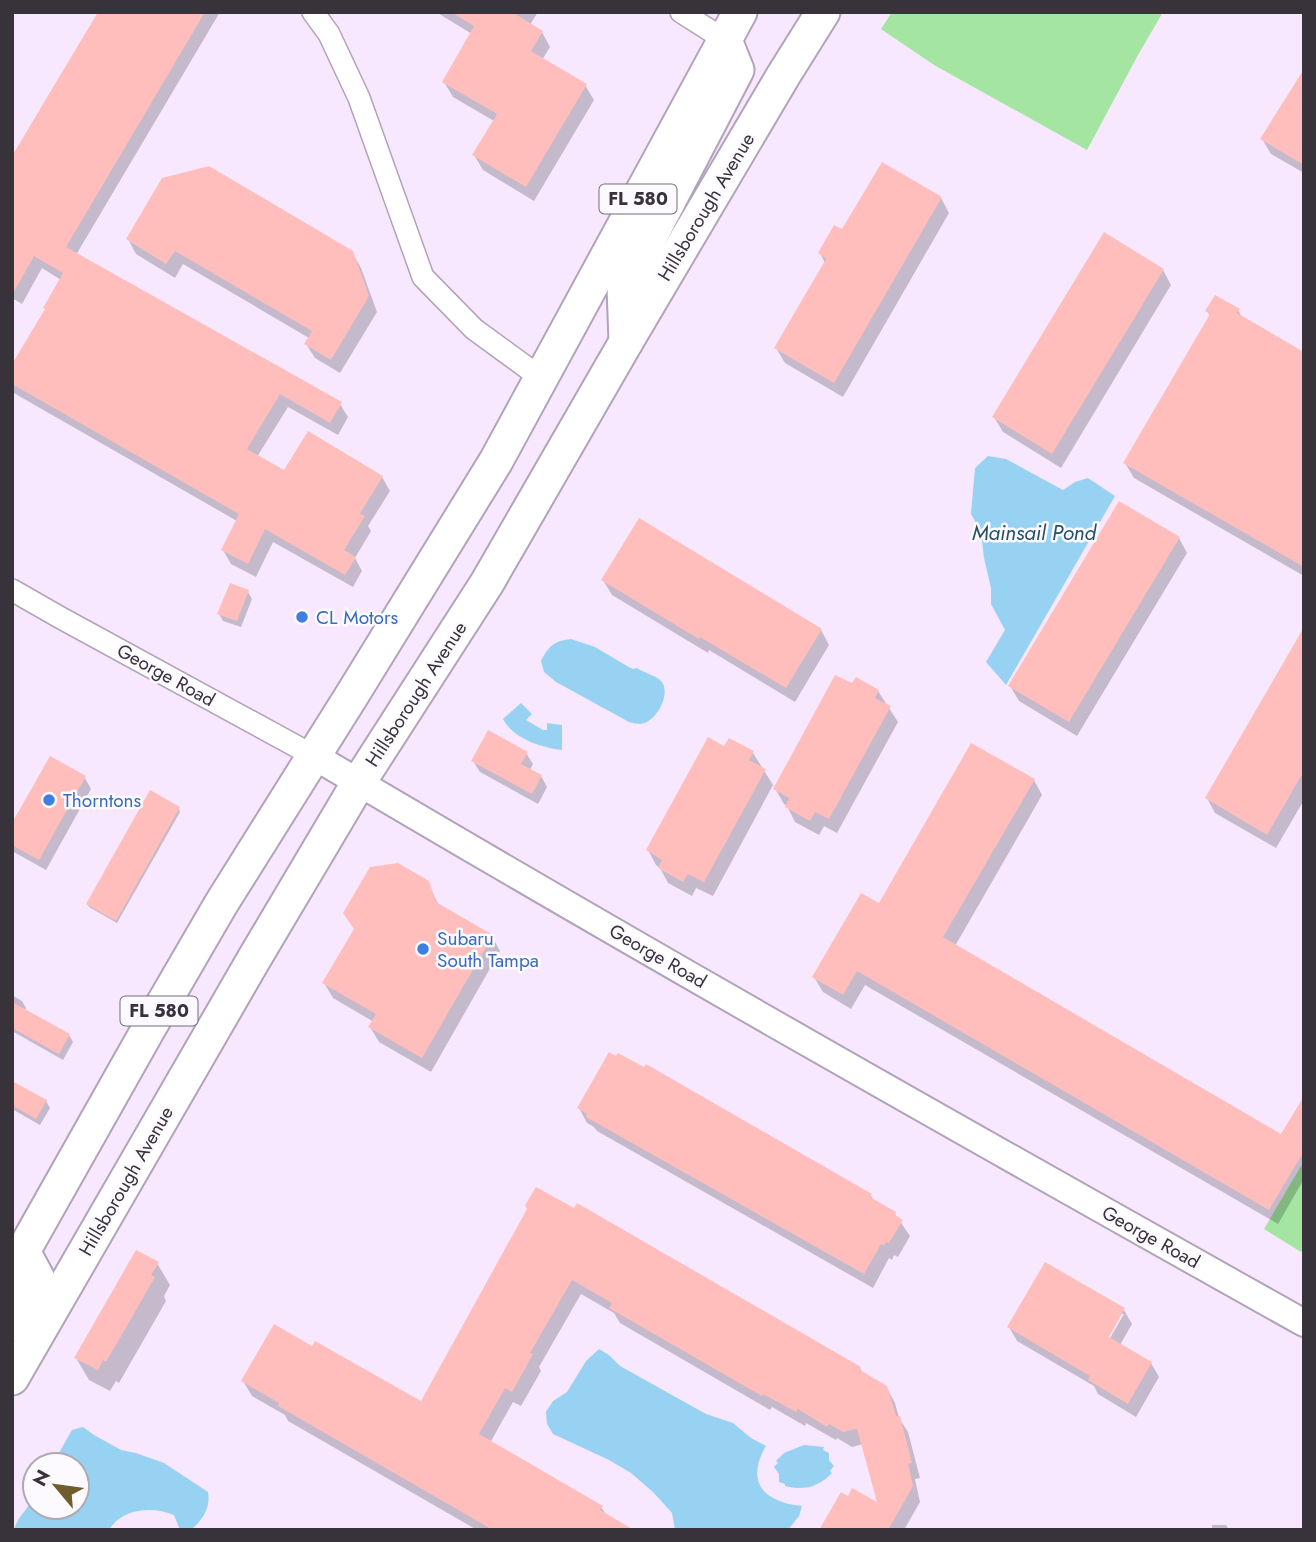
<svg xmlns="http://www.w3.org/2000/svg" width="1316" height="1542" font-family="Jost,sans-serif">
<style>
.green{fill:#a4e5a1}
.water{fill:#98d2f3}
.shadow{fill:#0003;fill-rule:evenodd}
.building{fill:#ffbebc}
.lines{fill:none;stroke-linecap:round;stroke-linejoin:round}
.minor-casing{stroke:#b1a3b9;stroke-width:24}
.tertiary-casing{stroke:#b1a3b9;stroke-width:30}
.primary-casing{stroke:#b1a3b9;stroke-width:37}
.minor{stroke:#fff;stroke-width:21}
.tertiary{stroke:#fff;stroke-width:26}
.primary{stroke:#fff;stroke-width:33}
.shop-dot{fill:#3f7fe0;stroke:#fdfaff;stroke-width:2.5}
.labels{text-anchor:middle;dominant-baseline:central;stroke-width:5;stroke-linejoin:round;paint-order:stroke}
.shield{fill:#fdfaff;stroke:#736e76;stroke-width:2}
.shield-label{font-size:18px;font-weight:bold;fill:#38323b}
.street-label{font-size:19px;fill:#38323b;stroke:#fdfaff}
.shop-label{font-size:19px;fill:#366cbe;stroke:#fdfaff;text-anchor:start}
.water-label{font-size:21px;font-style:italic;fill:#235066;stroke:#fdfaff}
</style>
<rect width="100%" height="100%" fill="#f7e8ff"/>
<g class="green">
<polygon points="892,12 1163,12 1138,55 1087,150 934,65 881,29"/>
<polygon points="1304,1161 1304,1248 1301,1252 1264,1229"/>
</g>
<g class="water">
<polygon points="988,456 1006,459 1063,490 1075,482 1088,478 1115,496 1006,685 986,662 1005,630 991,604 991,588 984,558 981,532 971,514 975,468"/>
<path d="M571,639L595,647L627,666L633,669L637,668C644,673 658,676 662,682C671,695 656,722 641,724C640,724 631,723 629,722L556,682L544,672L541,661C549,646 553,641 571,639Z"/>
<path d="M521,703L532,714L526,720L543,730H547V723L562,725V750C540,747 514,739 503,719Z"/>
<path d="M599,1349L609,1355L620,1366L706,1414L733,1423L751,1438L766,1446C753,1467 752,1491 780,1501C786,1504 795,1505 802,1506L799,1516L788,1530H675L672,1513L653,1492L631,1473L609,1460L553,1434L547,1424L546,1412L553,1401L567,1392L586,1361Z"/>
<path d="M83,1427L94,1435L121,1450L136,1453L164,1463L208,1492C211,1508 202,1520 191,1530H180L174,1515C153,1506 122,1508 109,1530H14C17,1517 29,1508 35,1496V1507H77V1465H52L72,1430Z"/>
<path d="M804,1445L824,1447L823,1450L829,1453V1460L834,1466L830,1471L832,1473C818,1487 805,1491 785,1486V1484L779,1482V1474L774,1467L778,1463L776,1461L784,1453Z"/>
</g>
<g class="shadow">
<polygon points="100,12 220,12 76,255 340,404 348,417 338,435 288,407 257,457 285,473 382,477 390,491 368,526 371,531 355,558 362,571 353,587 273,542 256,577 231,564 223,550 237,521 12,392 12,362 15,363 47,311 61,280 42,268 22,304 12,298 12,160"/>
<polygon points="436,12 538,12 530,25 542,32 550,47 542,60 585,85 594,100 534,201 483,170 474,155 494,121 453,97 444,82 472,34"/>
<polygon points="1304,72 1304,173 1271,154 1262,139"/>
<polygon points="941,198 949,213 843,397 785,363 776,348 825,263 820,253 843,232"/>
<polygon points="128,239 352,252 361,268 377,312 340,373 315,358 306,344 309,338 183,264 175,278 136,254"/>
<polygon points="1163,270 1171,285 1061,468 1003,432 994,417"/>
<polygon points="1238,310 1243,319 1304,354 1304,576 1134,478 1125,463 1210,316 1207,311"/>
<polygon points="1179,538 1187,553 1077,736 1019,701 1010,686"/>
<polygon points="603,580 821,630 829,645 795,702 709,650 708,653 612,595"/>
<polygon points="248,592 252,599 241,627 223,621 219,614"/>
<polygon points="1304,630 1304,800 1276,848 1215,813 1207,798"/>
<polygon points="852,686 878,691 898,722 837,833 824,826 819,835 795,822 787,806 784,804 773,785 713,896 696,888 692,896 668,883 660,868 656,865 648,850 725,748 753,753 775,788"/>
<polygon points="526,753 533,764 530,770 541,776 547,787 538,804 480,772 473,761"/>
<polygon points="85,778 91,789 46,870 12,851 12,827"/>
<polygon points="1034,780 1042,795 955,946 1282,1136 1304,1099 1304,1179 1278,1224 865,985 851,1009 823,992 814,977 879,905"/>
<polygon points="179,809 180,812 117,923 89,907 88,904"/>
<polygon points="428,883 439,906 492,936 500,951 431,1072 379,1042 370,1027 374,1022 333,998 324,983"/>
<polygon points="12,995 22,1001 26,1008 25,1011 69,1035 73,1042 63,1060 12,1031"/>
<polygon points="646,1067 871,1196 875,1202 895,1214 910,1236 898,1257 894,1255 892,1260 889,1258 873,1288 597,1131 594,1127 587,1123 579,1108 645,1070"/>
<polygon points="12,1083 46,1101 50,1108 40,1125 12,1109"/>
<polygon points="529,1209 860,1368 863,1374 886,1387 895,1403 899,1418 908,1432 920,1478 915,1479 920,1502 904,1530 821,1530 880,1506 863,1444 852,1447 837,1438 836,1440 806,1423 805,1426 772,1407 770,1410 620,1323 614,1313 581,1294 539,1367 541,1371 521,1406 513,1402 490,1443 601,1507 607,1516 631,1530 477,1530 288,1421 285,1415 252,1396 243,1381 422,1404"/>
<polygon points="157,1263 170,1285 164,1296 166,1301 119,1383 116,1381 110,1391 89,1380 76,1358"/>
<path d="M1124,1310L1132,1324L1120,1345L1151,1363L1159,1377L1136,1417L1098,1394L1094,1386L1017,1341L1009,1327ZM1120,1314H1124L1106,1345L1103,1343Z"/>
<polygon points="1212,1525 1226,1525 1229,1530 1212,1530"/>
</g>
<g class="building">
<polygon points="98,12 205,12 66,247 342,402 330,423 280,394 247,449 284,470 308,431 383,476 360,514 365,516 344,550 356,557 345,575 265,529 248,564 221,550 239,514 12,384 12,364 45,309 43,308 63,273 34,256 12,295 12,156"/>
<polygon points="451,12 512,12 543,31 531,51 587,84 526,187 472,155 497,114 442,82 474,26"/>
<polygon points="1304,69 1304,165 1260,139"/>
<polygon points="882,162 942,197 834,383 774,348 826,259 818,253 834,225 842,229"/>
<polygon points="209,166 353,251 369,296 331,360 304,344 312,331 175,251 166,264 126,239 162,178"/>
<polygon points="1104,232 1164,269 1052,454 992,417"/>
<polygon points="1215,295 1240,309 1237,313 1304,352 1304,567 1123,463 1210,314 1205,311"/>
<polygon points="1119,501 1180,537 1069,722 1008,686"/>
<polygon points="639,518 822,629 786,688 700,637 699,639 601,580"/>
<polygon points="230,583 249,590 237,621 217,614"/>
<polygon points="1304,627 1304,771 1267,835 1205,798"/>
<polygon points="835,675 852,683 856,677 879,690 875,698 891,706 829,819 815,812 810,821 785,807 789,798 773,789"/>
<polygon points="488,730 528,752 521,764 542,775 532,794 471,761"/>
<polygon points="708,737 724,746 729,738 754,751 749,760 766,769 704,882 688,874 683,882 658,868 662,860 646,850"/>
<polygon points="971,743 1035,779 943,937 1281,1134 1304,1096 1304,1151 1269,1210 857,971 843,995 812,977 861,893 879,903"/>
<polygon points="50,756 86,776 39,860 12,845 12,823"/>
<polygon points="150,790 180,807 116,921 86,904"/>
<polygon points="398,863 429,881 436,902 493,935 422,1058 368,1027 376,1014 322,983 354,929 343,913 370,867"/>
<polygon points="12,1002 70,1034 59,1054 12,1028"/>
<polygon points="609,1052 616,1056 618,1053 644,1067 646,1064 872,1194 870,1197 896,1212 895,1215 903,1220 889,1243 886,1242 884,1246 881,1244 864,1274 586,1117 587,1114 577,1108"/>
<polygon points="12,1081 47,1100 36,1119 12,1105"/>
<polygon points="536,1187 574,1208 577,1203 861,1367 860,1370 887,1386 896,1416 900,1416 912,1463 908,1464 913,1486 888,1530 819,1530 841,1492 848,1496 852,1488 877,1502 857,1429 843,1432 829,1424 827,1427 798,1409 796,1412 763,1394 762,1396 609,1308 612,1303 572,1280 530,1353 533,1354 512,1392 505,1388 479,1434 603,1506 600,1510 634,1530 493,1530 278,1406 279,1403 241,1381 274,1324 312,1346 315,1341 421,1401 527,1209 525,1205"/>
<polygon points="136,1250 159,1262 151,1275 155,1277 106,1362 103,1360 98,1370 74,1358"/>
<polygon points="1045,1262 1125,1308 1109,1337 1152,1362 1128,1404 1088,1380 1090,1376 1007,1327"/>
</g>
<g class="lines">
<defs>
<g id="minor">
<polyline points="313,12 329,34 359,98 423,277 474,329 541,378"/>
<polyline points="681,12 725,40"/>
<polyline points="12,590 61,618 314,756"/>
</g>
<path id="tertiary" d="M314,756C641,950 972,1137 1304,1323"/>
<g id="primary">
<polyline points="626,342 624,287 737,70 725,40"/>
<polyline points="12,1271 149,1028 221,904 352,695 496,461 740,12"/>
<polyline points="12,1324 38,1279 23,1251"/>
<polyline points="12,1378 254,959 359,782 487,583 626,342 783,76 823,12"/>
</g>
</defs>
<use href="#minor" class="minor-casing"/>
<use href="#tertiary" class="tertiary-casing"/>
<use href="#primary" class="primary-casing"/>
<use href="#minor" class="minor"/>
<use href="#tertiary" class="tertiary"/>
<use href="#primary" class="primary"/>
</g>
<g class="shop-dot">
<circle cx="302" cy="617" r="7"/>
<circle cx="49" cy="800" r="7"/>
<circle cx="423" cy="949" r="7"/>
</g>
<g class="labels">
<g class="shield">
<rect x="599.5" y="184.5" width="77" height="29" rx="5"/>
<rect x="120.5" y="996.5" width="77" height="29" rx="5"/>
</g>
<g class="shield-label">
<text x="638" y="199">FL 580</text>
<text x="159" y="1011">FL 580</text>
</g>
<g class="street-label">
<text transform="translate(706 207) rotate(-59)">Hillsborough Avenue</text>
<text transform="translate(166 675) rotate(29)">George Road</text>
<text transform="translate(416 694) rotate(-57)">Hillsborough Avenue</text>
<text transform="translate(658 956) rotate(30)">George Road</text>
<text transform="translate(126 1181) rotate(-60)">Hillsborough Avenue</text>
<text transform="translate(1151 1237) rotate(29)">George Road</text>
</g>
<g class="shop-label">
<text x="316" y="617">CL Motors</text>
<text x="63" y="800">Thorntons</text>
<text x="437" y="938">Subaru<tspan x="437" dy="22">South Tampa</tspan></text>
</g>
<g class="water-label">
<text x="1034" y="533">Mainsail Pond</text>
</g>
</g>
<rect width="1316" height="1542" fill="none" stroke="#38323b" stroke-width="28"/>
<g transform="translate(56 1486) rotate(299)"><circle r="33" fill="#fdfaff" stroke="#aeaab1" stroke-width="2"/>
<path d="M0-5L12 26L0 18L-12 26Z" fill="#715c2b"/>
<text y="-10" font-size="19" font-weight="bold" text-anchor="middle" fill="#38323b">N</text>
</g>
</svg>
